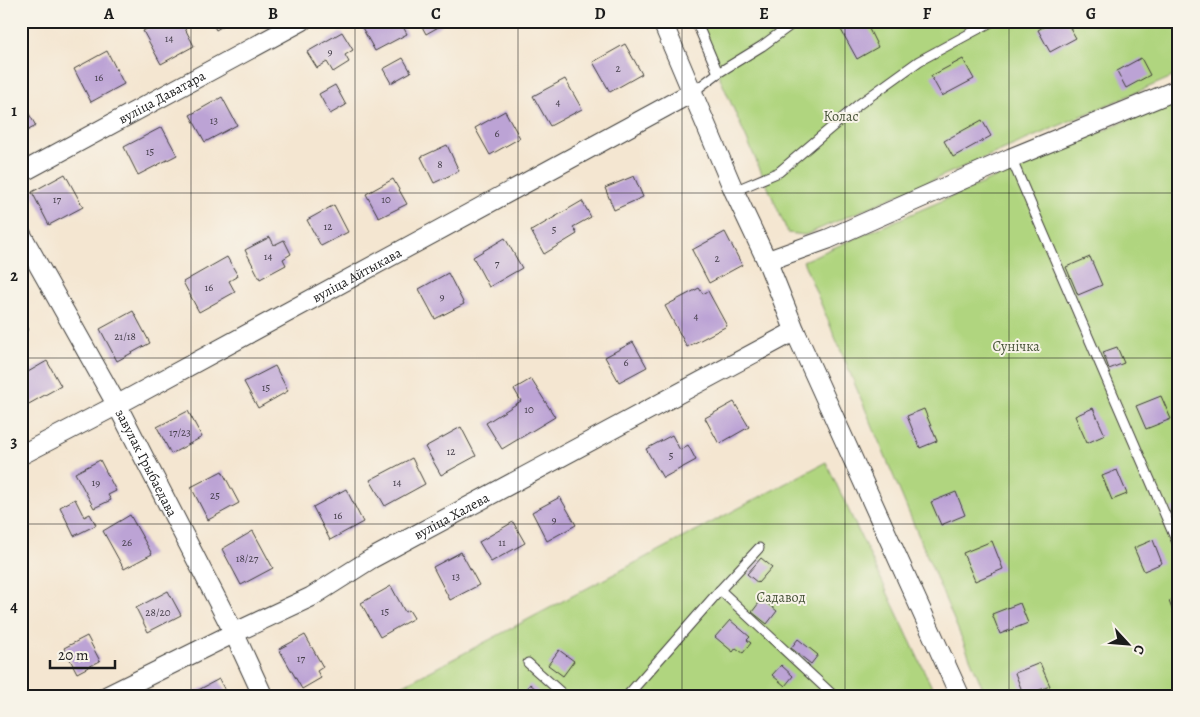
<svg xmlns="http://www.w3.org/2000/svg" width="1200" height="717" font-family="Alegreya,serif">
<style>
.green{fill:#b0d57f;stroke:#66784e}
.building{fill:#bca3d5}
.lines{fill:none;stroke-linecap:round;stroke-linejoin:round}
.service-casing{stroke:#3c3a37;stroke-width:11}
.minor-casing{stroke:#3c3a37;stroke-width:21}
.service{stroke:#fff;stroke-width:9}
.minor{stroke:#fff;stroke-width:19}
.grid{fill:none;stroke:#1c1c1c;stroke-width:1;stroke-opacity:0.55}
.labels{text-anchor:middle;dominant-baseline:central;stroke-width:4;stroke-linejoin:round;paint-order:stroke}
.number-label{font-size:11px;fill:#443e4a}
.street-label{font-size:14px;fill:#1c1c1c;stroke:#f7f3e8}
.park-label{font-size:14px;fill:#48543a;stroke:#f7f3e8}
.neatline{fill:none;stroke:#1c1c1c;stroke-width:2}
.grid-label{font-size:16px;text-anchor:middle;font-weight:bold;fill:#1c1c1c}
</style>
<rect width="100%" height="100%" fill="#f7f3e8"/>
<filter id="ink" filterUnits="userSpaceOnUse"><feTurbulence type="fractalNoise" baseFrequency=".02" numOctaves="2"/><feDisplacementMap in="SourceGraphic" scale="10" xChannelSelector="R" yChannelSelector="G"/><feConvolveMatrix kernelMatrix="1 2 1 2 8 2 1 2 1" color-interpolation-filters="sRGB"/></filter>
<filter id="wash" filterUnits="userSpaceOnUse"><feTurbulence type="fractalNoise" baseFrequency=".0096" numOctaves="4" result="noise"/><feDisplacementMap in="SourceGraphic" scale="20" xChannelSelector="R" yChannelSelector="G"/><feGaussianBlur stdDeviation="1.12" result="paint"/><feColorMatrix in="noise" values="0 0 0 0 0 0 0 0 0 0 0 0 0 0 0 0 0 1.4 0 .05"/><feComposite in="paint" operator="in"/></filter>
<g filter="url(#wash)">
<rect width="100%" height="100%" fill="#f4e6d1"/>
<g class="green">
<polygon points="695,21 1179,21 1179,74 805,235 788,233"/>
<polygon points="1179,98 1179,696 986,696 803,261"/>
<polygon points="826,462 936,696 383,696"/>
</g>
<g id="blocks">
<g class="building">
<polygon points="161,21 181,21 194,46 161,64 143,31"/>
<polygon points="211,21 231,21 216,30"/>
<polygon points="364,21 400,21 407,34 375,51 360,24"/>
<polygon points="419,21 440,21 442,25 426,34"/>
<polygon points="853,21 865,21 878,47 857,59 840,28"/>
<polygon points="1053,21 1066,21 1076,38 1050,52 1038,30"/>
<polygon points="342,32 353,50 345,55 349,62 333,72 327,62 317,68 307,52"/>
<polygon points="625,44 642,74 610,92 593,62"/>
<polygon points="107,51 124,84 91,102 74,69"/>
<polygon points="403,58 411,72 391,83 383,69"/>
<polygon points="1141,58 1150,75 1126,88 1117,71"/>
<polygon points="963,59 974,79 942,96 931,76"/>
<polygon points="565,79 582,109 550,126 533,96"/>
<polygon points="335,85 346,105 330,114 319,94"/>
<polygon points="222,97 237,125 205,142 190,115"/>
<polygon points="21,100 36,126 21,134"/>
<polygon points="505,111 520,138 490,155 475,128"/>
<polygon points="982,120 991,136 953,157 944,141"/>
<polygon points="162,127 177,155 138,175 124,147"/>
<polygon points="447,145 459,171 434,183 421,157"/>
<polygon points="65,174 83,207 49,225 32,192"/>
<polygon points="634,176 643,197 614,210 605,188"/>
<polygon points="393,179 407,204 379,218 366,194"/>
<polygon points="582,201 591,217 573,227 577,234 544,254 531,231"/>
<polygon points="334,205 348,232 321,246 307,220"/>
<polygon points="725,232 742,265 709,283 692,250"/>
<polygon points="270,237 274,245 284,240 291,254 283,259 286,265 260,279 245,250"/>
<polygon points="505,238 522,268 489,287 473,257"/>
<polygon points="227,257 238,276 229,281 235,292 199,312 183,282"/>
<polygon points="1090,257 1102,285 1078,295 1066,267"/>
<polygon points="448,273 464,304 435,319 419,289"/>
<polygon points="699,288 703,294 708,291 727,326 687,347 665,306"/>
<polygon points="133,311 150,343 117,361 100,329"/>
<polygon points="21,314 28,330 21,333"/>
<polygon points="633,342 647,367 619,382 605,357"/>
<polygon points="1117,347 1124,363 1109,369 1103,352"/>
<polygon points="47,361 61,386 27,405 21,395 21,386 23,385 21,382 21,376"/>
<polygon points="275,366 288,391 258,408 244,382"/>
<polygon points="531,379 555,417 502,449 486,423 521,401 514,389"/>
<polygon points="1161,396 1171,419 1146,429 1136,406"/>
<polygon points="734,402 749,427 719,444 705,418"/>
<polygon points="1093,408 1105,435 1087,443 1075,416"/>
<polygon points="924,409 937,441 920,448 907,416"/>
<polygon points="188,411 202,437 171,454 157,427"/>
<polygon points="461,427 476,456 441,475 425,447"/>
<polygon points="672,435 680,450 688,445 696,460 663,478 646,449"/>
<polygon points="412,458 425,484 385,506 370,480"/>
<polygon points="100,460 116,491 108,495 111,500 94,508 75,473"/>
<polygon points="1117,470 1127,494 1112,500 1102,476"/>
<polygon points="222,471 239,503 208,520 191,487"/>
<polygon points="346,489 363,522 330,540 313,507"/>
<polygon points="956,492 965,515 941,525 931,502"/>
<polygon points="560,497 576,525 547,541 532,512"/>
<polygon points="75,499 84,517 90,514 96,525 74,536 60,507"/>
<polygon points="1179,506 1179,528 1171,509"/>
<polygon points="130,515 152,554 124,569 103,531"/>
<polygon points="513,522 525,543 491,562 479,542"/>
<polygon points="253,531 273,568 241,585 222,549"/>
<polygon points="1153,540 1162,563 1144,571 1134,548"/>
<polygon points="992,541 1003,569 975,581 963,553"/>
<polygon points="461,552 479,585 450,600 433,567"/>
<polygon points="761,558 772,567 758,583 747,574"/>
<polygon points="391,586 405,612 409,610 414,618 380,637 361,603"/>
<polygon points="168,591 181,615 148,632 136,608"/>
<polygon points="1179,597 1179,619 1176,620 1169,601"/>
<polygon points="762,599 777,611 767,624 752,612"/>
<polygon points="1020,603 1028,623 1000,634 992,614"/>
<polygon points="730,620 750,637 747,640 751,643 743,653 736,648 733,652 715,637"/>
<polygon points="305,635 323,667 317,671 321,678 302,689 279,649"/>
<polygon points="87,636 100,661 77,673 64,648"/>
<polygon points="798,639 818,655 811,664 791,648"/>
<polygon points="559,650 574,661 563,676 548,665"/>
<polygon points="1040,663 1050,686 1024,696 1015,673"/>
<polygon points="781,665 793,676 785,686 772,675"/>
<polygon points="219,679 228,696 192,696 191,694"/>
<polygon points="530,684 544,696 521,696"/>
</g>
</g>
</g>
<g filter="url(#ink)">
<use href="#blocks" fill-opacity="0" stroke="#3c3a37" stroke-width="1"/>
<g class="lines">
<defs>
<g id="service">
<polyline points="696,21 718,73"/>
<polyline points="693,92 718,73 762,46 796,21"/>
<polyline points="1011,158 1179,547"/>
<polyline points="734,191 779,172 858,105 919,61 993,21"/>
<polyline points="720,590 834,696"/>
<polyline points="528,663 565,696"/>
<polyline points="627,696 720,590 759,548"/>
</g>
<g id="minor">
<polyline points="662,21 734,191 767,261 795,331 960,696"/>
<path id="s1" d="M21,173L302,21"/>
<path id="s2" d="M21,234L117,405L234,633L263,696"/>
<polyline points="767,261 828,239 1011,158 1179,89"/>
<path id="s3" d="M21,455L117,405L693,92"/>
<path id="s4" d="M107,696L234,633L311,597L371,559L795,331"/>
</g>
</defs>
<use href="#service" class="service-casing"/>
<use href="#minor" class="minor-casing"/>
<use href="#service" class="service"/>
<use href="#minor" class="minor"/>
</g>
</g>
<path class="grid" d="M191,21V696M355,21V696M518,21V696M682,21V696M845,21V696M1009,21V696M21,193H1179M21,358H1179M21,524H1179"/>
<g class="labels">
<g class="number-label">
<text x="169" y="38">14</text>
<text x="330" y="51">9</text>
<text x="618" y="68">2</text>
<text x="99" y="77">16</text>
<text x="558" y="102">4</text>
<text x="214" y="120">13</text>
<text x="497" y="133">6</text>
<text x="150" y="151">15</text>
<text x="440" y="164">8</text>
<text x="57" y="199">17</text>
<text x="386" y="199">10</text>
<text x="328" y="226">12</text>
<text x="554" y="229">5</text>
<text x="268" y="256">14</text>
<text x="717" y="258">2</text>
<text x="497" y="263">7</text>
<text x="209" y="287">16</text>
<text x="442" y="296">9</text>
<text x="696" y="316">4</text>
<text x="125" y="336">21/18</text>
<text x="626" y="362">6</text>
<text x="266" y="387">15</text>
<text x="529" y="409">10</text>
<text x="180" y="432">17/23</text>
<text x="451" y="451">12</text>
<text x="671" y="455">5</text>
<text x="96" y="482">19</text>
<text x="397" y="482">14</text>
<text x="215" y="495">25</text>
<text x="338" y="515">16</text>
<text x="554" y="519">9</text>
<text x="127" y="542">26</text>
<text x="502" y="542">11</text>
<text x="247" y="558">18/27</text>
<text x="456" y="576">13</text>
<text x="385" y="611">15</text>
<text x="158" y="612">28/20</text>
<text x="301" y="658">17</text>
</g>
<g class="street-label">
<text stroke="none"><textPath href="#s1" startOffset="160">вуліца Даватара</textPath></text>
<text stroke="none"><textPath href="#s3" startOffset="381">вуліца Айтыкава</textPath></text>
<text stroke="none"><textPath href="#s2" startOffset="261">завулак Грыбаедава</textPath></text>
<text stroke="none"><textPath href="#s4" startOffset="389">вуліца Халева</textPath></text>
</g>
<g class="park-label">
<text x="841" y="116">Колас</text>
<text x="1016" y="346">Сунічка</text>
<text x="781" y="597">Садавод</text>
</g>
</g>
<rect width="1200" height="717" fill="none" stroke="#f7f3e8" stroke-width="55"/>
<g transform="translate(1128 644) rotate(116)" stroke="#f7f3e8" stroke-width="4" paint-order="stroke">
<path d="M0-4L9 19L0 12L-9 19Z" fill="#1c1c1c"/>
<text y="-8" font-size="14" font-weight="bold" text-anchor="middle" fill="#1c1c1c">С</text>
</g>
<path d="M50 660v8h65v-8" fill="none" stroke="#1c1c1c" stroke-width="2.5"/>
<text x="58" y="660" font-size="15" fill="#1c1c1c" stroke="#f7f3e8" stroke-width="4" paint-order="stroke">20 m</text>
<rect x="28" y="28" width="1144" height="662" class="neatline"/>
<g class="grid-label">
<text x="109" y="19">A</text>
<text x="273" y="19">B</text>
<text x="436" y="19">C</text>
<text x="600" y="19">D</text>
<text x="764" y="19">E</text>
<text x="927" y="19">F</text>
<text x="1091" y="19">G</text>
<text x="14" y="116">1</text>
<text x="14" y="281">2</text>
<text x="14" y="447">3</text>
<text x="14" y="612">4</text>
</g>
</svg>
